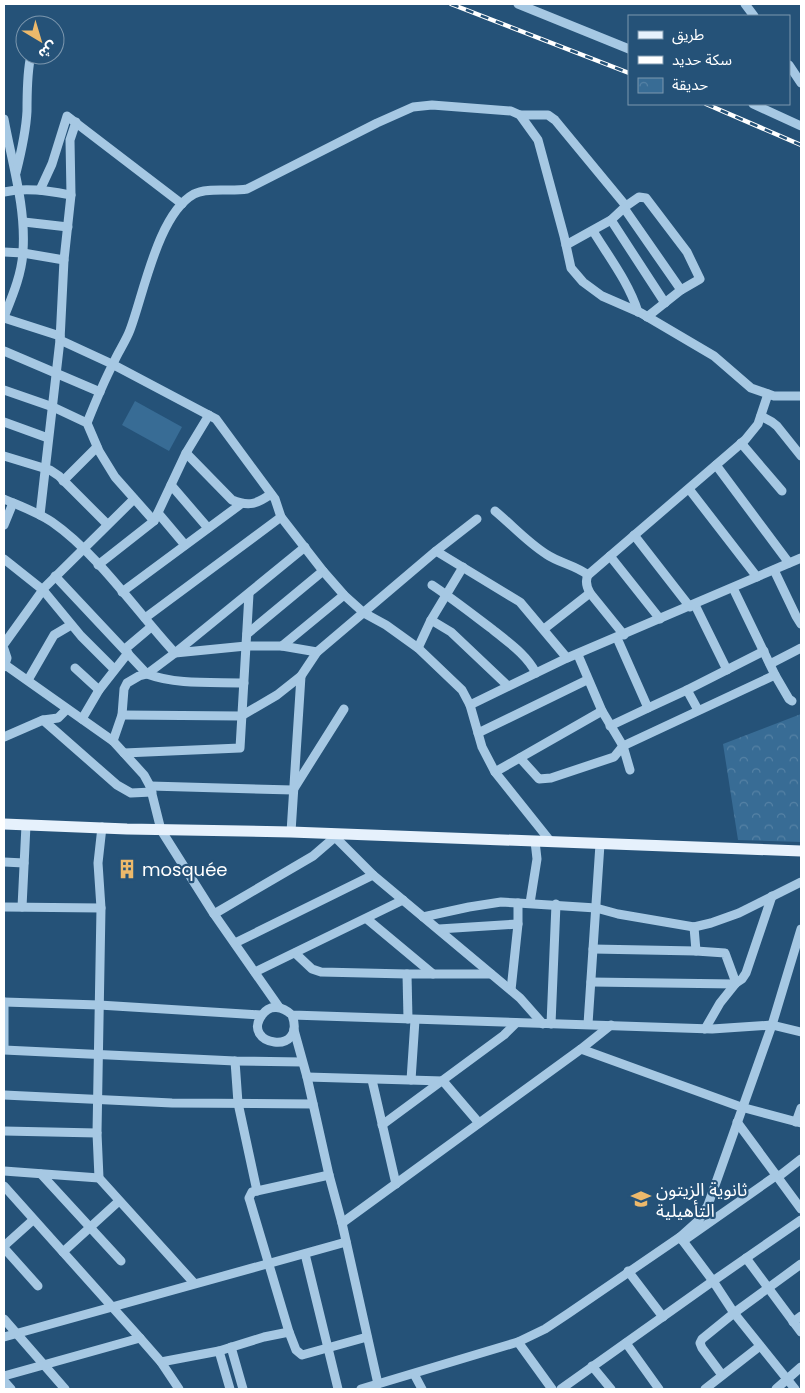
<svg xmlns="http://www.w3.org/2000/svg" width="805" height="1393" font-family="Poppins,'Noto Sans Arabic',sans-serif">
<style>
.green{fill:#386c95}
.park{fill:url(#park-crowns)}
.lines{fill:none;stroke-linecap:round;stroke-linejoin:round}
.minor{stroke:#a6c8e3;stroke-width:9}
.major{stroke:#e6f1fc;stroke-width:11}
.rail-casing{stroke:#fff;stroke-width:4.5}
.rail{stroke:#255278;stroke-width:2.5;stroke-dasharray:8;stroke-linecap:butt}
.labels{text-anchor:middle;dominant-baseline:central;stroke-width:4.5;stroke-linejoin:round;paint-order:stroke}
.poi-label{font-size:18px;fill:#fff;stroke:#255278;text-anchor:start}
</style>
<defs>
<pattern id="park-crowns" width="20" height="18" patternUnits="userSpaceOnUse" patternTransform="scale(1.25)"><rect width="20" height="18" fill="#386c95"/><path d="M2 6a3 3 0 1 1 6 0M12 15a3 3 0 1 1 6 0" fill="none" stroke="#5682a5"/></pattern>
</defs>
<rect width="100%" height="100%" fill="#255278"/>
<polygon class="green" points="135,401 182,427 169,451 122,425"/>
<polygon class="park" points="801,714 801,842 738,840 723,744"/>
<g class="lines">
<g class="minor">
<polyline points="518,4 629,49"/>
<polyline points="745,4 754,16"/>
<polyline points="789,65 801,83"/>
<polyline points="753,104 801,126"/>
<polyline points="520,115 548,115 555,120 626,206 611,220 566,245"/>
<path d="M4,119C12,163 26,207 23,251C22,274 12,297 4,317"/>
<path d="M16,173C21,153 26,132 27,111C27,93 27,77 30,60"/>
<polyline points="40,190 52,164 67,116 182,204"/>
<path d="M4,192C27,187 48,191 71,195"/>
<polyline points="626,206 639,197 646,198 687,252 700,279 681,290 647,317"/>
<polyline points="624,208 681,290"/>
<polyline points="611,220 665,303"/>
<polyline points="24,222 68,227"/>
<path d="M593,231C609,257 629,283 638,312"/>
<polyline points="4,252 23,253 64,260"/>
<polyline points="4,318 60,336"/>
<polyline points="60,340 112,364 216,419 275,499 281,517 323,571 344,595 364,613 386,625 418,648 462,690 470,705 482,747 495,772 551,842"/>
<polyline points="4,351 100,392"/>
<polyline points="4,390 53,407 87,423 99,451 115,477 154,521"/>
<polyline points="761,416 772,422 777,426 801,456"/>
<polyline points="4,422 48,438"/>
<path d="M87,423C95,403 103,383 113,364C118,352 126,341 130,330C144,293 158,214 194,194C207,187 231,192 247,189L377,123L413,107L432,105L511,111L520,115L538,140L564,236L571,268L583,282L602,296L641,313L714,356L751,388L774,396H801"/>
<polyline points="741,443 782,491"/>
<path d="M186,453L232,500C249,507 257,504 271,494"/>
<polyline points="4,456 50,470 59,476 107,524"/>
<polyline points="716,465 789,563"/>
<polyline points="63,481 97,447"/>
<polyline points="171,485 208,528"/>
<polyline points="689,489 757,577"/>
<path d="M4,499C20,506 37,512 52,522C98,554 137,612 175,653L246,646H282L317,652"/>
<path d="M495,511C512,525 527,542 546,554C559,563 575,565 588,575"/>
<polyline points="158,513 185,545"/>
<polyline points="40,515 60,340 64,260 71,195 70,140 76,122"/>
<polyline points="4,525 13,503"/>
<polyline points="634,535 690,607"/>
<polyline points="436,551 520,602 567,658"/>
<polyline points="610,556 660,619"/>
<polyline points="4,559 43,590 81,636 114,669"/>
<polyline points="98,565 154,521 186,453 209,415"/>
<polyline points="774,570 796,616 801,624"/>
<path d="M55,576L147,674C177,685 212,682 244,683"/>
<path d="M432,585C453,599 472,614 492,629C509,643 526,654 536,673"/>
<polyline points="733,588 775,675 789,699 792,701"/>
<polyline points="122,592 241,504"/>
<polyline points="695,605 727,670"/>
<polyline points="145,618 281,517"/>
<polyline points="431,620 451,632 508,686"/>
<polyline points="544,629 590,593"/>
<polyline points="247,634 323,571"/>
<path d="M624,635L590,593C586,586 585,581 588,575L745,440L758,424L768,394"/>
<polyline points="617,638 648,708"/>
<polyline points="4,644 45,587 134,499"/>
<polyline points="282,646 344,595"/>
<polyline points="418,648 431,620 463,567"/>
<polyline points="4,649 7,658 4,667"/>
<polyline points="125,649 151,627"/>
<polyline points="578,655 602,711 623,746 630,770"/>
<polyline points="4,664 113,741 144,775 150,786 161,830 214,914 279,1007"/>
<polyline points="770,664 801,648"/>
<polyline points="75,668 99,690"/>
<polyline points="28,680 54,635 71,625"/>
<polyline points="687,690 698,710"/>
<polyline points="470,705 567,658 801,558"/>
<polyline points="122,715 241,716 277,695 301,676 317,652 436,551 477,519"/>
<polyline points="82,719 99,690 128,653"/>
<polyline points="43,720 117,785 131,793 152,792"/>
<polyline points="610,726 648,708 687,690 764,651"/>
<polyline points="478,733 587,680"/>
<polyline points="4,737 43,720 58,718 67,709"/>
<polyline points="113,741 122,715 124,689 127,683 139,676 147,674 175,653 305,547"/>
<polyline points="124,753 240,748 249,594"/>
<polyline points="520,758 539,779 551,778 614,757 623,746 775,675"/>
<polyline points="495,772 602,711"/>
<polyline points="150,786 293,790 344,709"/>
<polyline points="102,827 98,863 101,908 97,1133 99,1178 194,1283"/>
<polyline points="291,832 301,676"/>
<polyline points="331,833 373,875 520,998 543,1024"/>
<polyline points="4,862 24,863"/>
<polyline points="530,903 537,859 535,841"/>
<polyline points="4,907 101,908"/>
<polyline points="22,907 26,825"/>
<polyline points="214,914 313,856 335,837"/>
<polyline points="423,917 469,907 501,902 518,903 596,908 618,914 694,927 711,923 739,913 801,882"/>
<polyline points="367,919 433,974"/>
<polyline points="694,927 696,951"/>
<polyline points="439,929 518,924"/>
<polyline points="235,943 373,875"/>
<polyline points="593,949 696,951 725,953 736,983 720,1003 705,1029"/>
<polyline points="295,953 312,969 321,972 407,974 491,974"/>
<polyline points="255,972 403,900"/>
<polyline points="407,974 408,1019"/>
<polyline points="591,982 735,984"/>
<polyline points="736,983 742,979 746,973 772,896"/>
<polyline points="511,990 518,924 518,903"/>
<polyline points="4,1002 99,1005 261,1015"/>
<path d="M292,1015C307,1057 240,1045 262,1015C270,1003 283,1007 292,1015L712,1029L772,1025L801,1032"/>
<polyline points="551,1024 556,904"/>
<polyline points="588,1024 600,844"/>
<polyline points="294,1030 307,1077 329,1175 342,1223 378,1384"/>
<polyline points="4,1047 4,1002"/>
<polyline points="581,1049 741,1107 801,1123"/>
<polyline points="4,1050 235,1061 302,1062"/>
<polyline points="235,1061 238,1103 257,1191"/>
<polyline points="307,1077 443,1081 479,1123"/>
<polyline points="372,1080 396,1184"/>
<polyline points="411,1080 415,1020"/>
<polyline points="4,1095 172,1103 313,1104"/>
<polyline points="737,1122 801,1209"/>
<polyline points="796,1122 801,1108"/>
<polyline points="382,1125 504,1035 516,1023"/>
<polyline points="4,1131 97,1133"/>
<polyline points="4,1171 99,1178"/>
<polyline points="41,1174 121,1261"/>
<polyline points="329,1175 252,1192 249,1198 250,1201 289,1332 296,1350 302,1355 367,1337"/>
<polyline points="778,1177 801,1159"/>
<polyline points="4,1186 140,1338 161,1362 179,1389"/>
<polyline points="342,1223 581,1049 611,1025"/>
<polyline points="680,1237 713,1281 734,1313 795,1389"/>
<polyline points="683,1241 777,1175"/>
<polyline points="4,1246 33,1220"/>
<polyline points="4,1248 38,1286"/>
<polyline points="63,1252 119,1201"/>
<polyline points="305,1254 338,1389"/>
<polyline points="746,1258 801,1332"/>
<polyline points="628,1271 663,1317"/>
<polyline points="4,1319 65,1389"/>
<polyline points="793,1322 801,1316"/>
<polyline points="4,1337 346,1242"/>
<polyline points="518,1342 552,1389"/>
<polyline points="626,1343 659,1389"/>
<polyline points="231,1347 243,1389"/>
<polyline points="219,1351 230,1389"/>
<polyline points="161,1362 219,1351 264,1337 289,1332"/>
<polyline points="592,1366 611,1389"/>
<polyline points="414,1374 422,1389"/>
<polyline points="722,1375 702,1348 700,1343 702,1339 734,1313 801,1264"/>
<polyline points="4,1376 140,1338"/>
<polyline points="4,1381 11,1389"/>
<polyline points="361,1389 518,1342 545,1329 569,1313 680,1237 699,1220 708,1205 772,1025 801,929"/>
<polyline points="561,1389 713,1281 801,1220"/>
<polyline points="705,1389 760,1346"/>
<polyline points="776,1389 801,1367"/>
</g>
<polyline class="major" points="4,824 127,829 291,832 801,851"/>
<defs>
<g id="rail">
<polyline points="451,4 629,73"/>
<polyline points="706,104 801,145"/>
</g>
</defs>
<use href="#rail" class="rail-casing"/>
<use href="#rail" class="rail"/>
</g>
<defs>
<symbol id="building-bare" viewBox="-9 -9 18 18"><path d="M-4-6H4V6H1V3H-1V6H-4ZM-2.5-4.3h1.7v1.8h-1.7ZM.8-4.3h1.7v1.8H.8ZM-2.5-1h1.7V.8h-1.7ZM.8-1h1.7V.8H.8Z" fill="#edb96b" stroke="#255278" stroke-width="2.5" paint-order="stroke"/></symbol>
<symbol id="school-bare" viewBox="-9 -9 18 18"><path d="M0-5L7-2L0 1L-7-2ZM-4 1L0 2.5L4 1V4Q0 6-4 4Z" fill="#edb96b" stroke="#255278" stroke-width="2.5" paint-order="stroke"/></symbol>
</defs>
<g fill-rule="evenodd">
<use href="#building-bare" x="113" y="855" width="28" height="28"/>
<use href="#school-bare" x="627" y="1185" width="28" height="28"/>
</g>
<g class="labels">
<g class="poi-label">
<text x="142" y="869">mosquée</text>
<text x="656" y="1189">ثانوية الزيتون<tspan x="656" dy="21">التأهيلية</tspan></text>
</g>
</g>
<rect width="805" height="1393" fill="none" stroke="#ffffff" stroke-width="10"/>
<rect x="628" y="15" width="162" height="90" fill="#255278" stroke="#7c97ae"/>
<rect x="638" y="31" width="25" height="8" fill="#e6f1fc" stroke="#7c97ae"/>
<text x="672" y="40" font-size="15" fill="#ffffff">طريق</text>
<rect x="638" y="56" width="25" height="8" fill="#ffffff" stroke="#7c97ae"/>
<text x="672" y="65" font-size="15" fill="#ffffff">سكة حديد</text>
<rect x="638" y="78" width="25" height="15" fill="url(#park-crowns)" stroke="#7c97ae"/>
<text x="672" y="90" font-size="15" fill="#ffffff">حديقة</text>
<g transform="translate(40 40) rotate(142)"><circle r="24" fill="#255278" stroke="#7c97ae"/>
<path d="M0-4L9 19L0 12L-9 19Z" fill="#edb96b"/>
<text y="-8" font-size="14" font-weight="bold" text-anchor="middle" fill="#ffffff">ش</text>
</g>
</svg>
